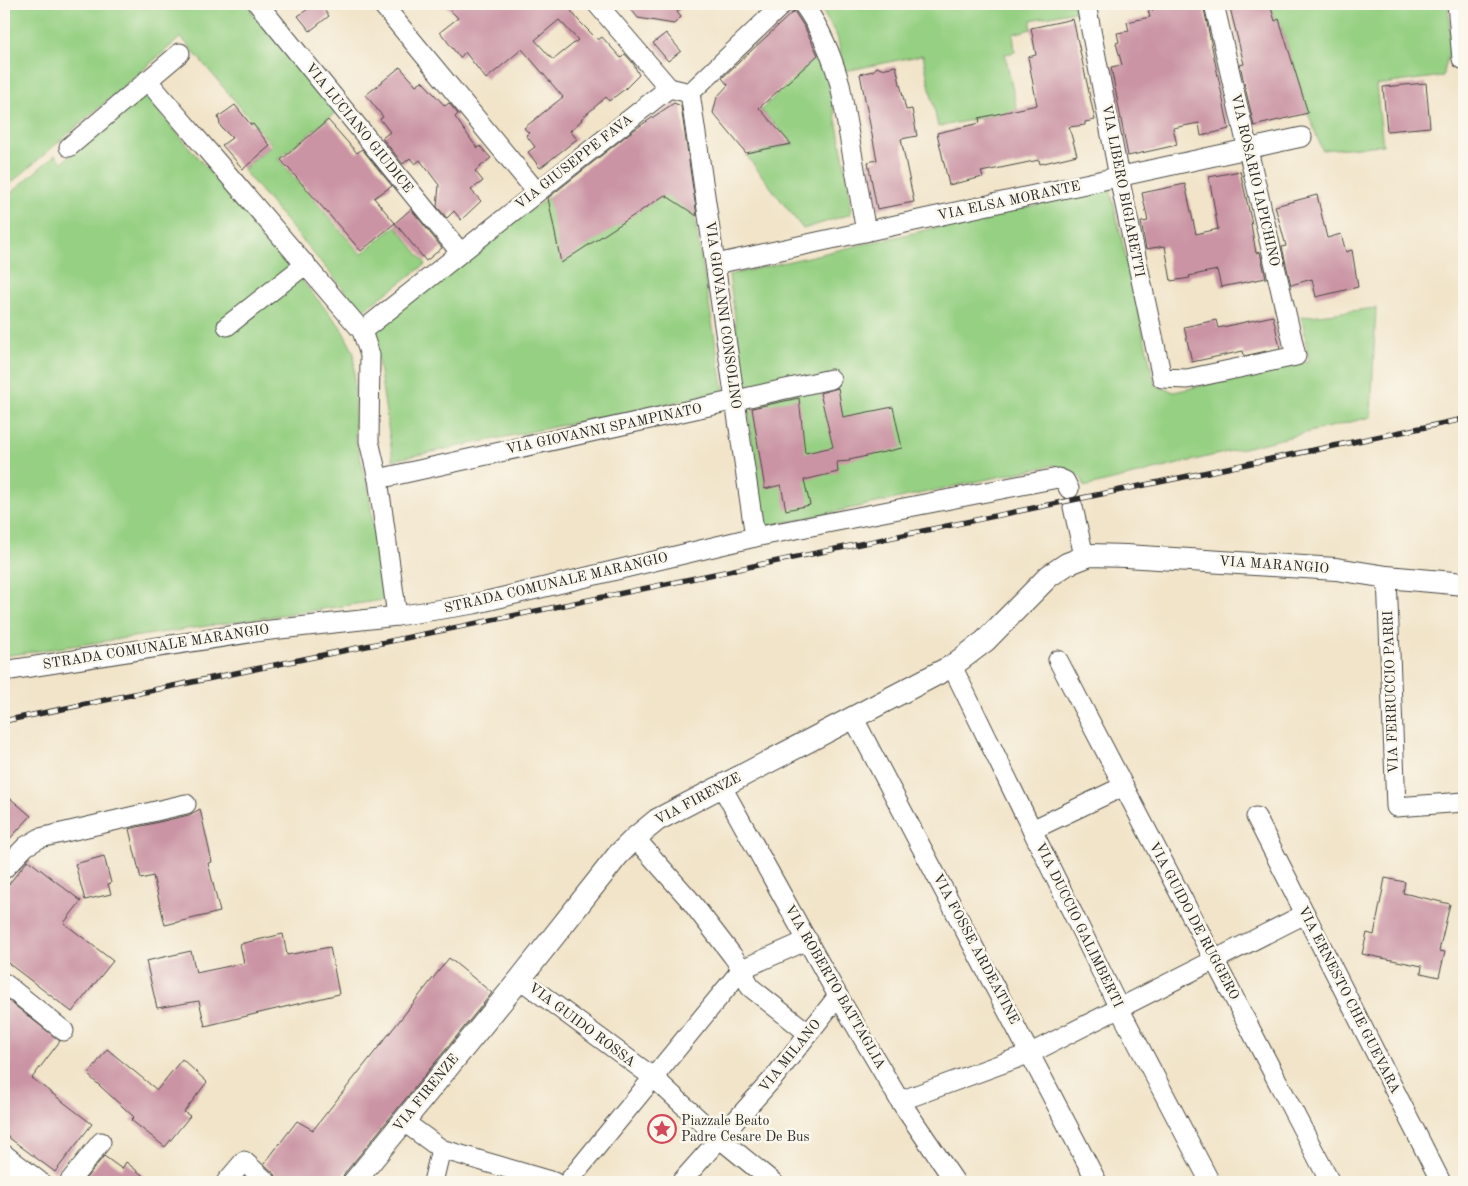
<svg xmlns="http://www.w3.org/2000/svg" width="1468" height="1186" font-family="'Old Standard TT',serif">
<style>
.green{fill:#96d083;stroke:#607e57}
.building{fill:#ca94a4;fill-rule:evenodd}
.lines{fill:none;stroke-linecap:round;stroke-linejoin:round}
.minor-casing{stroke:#494743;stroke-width:21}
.tertiary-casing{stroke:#494743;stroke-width:24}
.minor{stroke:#fff;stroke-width:19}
.tertiary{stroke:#fff;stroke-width:22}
.rail-casing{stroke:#2b2b2b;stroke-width:5.5}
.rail{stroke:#fbf7ec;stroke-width:4;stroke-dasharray:11;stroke-linecap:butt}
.labels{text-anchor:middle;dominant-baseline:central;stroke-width:5;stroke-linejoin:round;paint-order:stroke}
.street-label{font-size:14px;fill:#2b2b2b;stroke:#fbf7ec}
.poi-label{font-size:14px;fill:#2b2b2b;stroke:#fbf7ec;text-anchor:start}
</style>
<rect width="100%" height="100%" fill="#fbf7ec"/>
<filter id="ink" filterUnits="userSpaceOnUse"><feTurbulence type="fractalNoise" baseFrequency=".02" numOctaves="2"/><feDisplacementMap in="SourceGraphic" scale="10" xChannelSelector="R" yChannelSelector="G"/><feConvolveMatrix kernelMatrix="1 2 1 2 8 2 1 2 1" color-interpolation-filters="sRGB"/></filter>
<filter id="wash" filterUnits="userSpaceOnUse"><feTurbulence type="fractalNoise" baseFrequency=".0096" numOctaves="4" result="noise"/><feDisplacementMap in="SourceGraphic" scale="20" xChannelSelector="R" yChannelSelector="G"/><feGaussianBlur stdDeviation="1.12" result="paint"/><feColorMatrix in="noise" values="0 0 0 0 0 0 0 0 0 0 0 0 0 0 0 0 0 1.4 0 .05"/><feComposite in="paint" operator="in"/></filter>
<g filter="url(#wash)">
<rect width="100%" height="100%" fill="#f1e4c9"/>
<g class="green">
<polygon points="4,4 250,4 250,9 255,17 336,112 278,159 361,254 396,226 426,264 362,311 243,170 272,145 181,37 4,189"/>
<polygon points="818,4 1076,4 1075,11 1031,20 1031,29 1013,34 1015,52 1005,54 1017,110 938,127 923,55 845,71 837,36"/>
<polygon points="1270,4 1448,4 1451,44 1443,76 1376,85 1383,145 1322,150 1308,113 1279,19 1275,21"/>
<polygon points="818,55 824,59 848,181 851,214 803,229 746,155 794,144 761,110"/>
<polygon points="145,95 340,326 354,353 355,438 368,486 383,600 4,656 4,199 55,155 62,162"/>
<polygon points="675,105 724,392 393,460 374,332 398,307"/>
<polygon points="1110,188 1155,385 1174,392 1309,361 1302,317 1376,308 1371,417 1084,487 1081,477 1054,465 764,527 729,275"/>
</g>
<g id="blocks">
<g class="building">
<polygon points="315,4 319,4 329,16 310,31 298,16"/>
<path d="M444,4H566L579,21L598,40L602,37L621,58L625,54L633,63L639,75L625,89L609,101L606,97L581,119L582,120L570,131L577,139L540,168L528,152L535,147L526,135L529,133L524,128L563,97L522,49L486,79L465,52L460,58L440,32L458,18ZM559,20L578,40L553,60L535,40Z"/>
<polygon points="627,4 686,4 677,12 681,17 674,24 638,18"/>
<polygon points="1152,4 1203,4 1229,129 1201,136 1199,123 1173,128 1177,145 1128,156 1111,67 1122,65 1116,43 1119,42 1117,33 1129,31 1127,22 1150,17 1148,11 1153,10"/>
<polygon points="1229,4 1270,4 1275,21 1279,19 1308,113 1254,126 1240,65 1244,64"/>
<polygon points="794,11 805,28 818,55 759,108 791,144 746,153 713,113 717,97 728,85 722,78"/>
<polygon points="1073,19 1095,120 1085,122 1085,125 1069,127 1077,155 1040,164 1039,160 981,172 983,177 949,185 937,133 980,123 979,118 1037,105 1028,57 1036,55 1031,28"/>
<polygon points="666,33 681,51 668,61 653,43"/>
<polygon points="896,66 906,110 912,109 917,136 901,139 914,202 877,209 868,162 877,160 860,74 873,71 877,67 881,69"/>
<polygon points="400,67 416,85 422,81 445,106 449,103 458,114 455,117 477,148 480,146 491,158 475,171 483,181 471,190 481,201 461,220 454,211 447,218 437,207 439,185 420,160 415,164 410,158 403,164 382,138 390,132 380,119 383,117 366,95"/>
<polygon points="1426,83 1430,127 1387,131 1383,87"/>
<polygon points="674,103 681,106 697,216 665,195 561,263 548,198 631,132"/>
<polygon points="235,105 251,125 253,124 270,146 243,169 222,145 232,138 221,127 218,117"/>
<polygon points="328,120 357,153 362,149 392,186 374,198 395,223 361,251 281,160"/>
<polygon points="1240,171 1252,224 1251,224 1256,253 1260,252 1266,278 1221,287 1217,270 1189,276 1190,278 1171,281 1165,246 1146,249 1141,222 1148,221 1142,193 1185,184 1196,234 1218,229 1209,177"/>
<polygon points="1317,195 1327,238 1341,234 1346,252 1352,250 1358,287 1316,297 1312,279 1291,285 1282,247 1286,246 1275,206"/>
<polygon points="411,209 442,248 426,261 395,223"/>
<polygon points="1273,316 1280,348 1244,356 1243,351 1192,362 1184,327 1216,320 1218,328"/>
<polygon points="838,388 843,417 893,407 902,448 849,460 850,461 837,462 838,472 804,480 810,505 786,510 781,485 765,489 752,408 799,398 805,453 833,447 820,393"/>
<polygon points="4,793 31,816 4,845"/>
<polygon points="200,809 212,862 208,863 220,912 165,925 153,876 141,879 129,829 189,815"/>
<polygon points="104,856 111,883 108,884 111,894 85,900 75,864"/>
<polygon points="28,860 81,901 64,923 113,961 72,1012 4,960 4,890"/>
<polygon points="1385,878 1405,882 1403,893 1450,904 1439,951 1445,952 1439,977 1421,973 1422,966 1362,954 1367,933 1374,935"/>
<polygon points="283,934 287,955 330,947 339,994 205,1026 199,1001 157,1008 146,961 191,951 196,973 244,963 240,944"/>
<polygon points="449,958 492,993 344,1174 341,1182 278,1182 275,1174 264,1164 297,1121 313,1130"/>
<polygon points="4,997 60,1041 32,1078 92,1124 55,1172 4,1134"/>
<polygon points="107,1049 157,1090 182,1059 207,1082 184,1112 190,1116 165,1147 131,1120 134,1117 88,1075"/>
<polygon points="104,1156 122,1169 126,1162 151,1182 83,1182"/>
</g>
</g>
</g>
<g filter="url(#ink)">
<use href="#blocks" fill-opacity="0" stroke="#494743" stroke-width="1"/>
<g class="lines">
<defs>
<g id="minor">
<polyline points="258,4 460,252"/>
<polyline points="382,4 536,191"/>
<polyline points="597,4 669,88"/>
<path d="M803,4C821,29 831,54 840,84L866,232"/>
<polyline points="1086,4 1119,177 1162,378 1187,379 1296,356 1214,4"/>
<polyline points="1457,4 1462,59 1464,59"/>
<polyline points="147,80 362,331 370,355 369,441 378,479 397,616"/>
<polyline points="690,93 755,537"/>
<polyline points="69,147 180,53"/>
<polyline points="716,264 1302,137"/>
<polyline points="227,326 306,264"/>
<polyline points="362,331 669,88 690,93 783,4"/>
<polyline points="378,479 831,379"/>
<polyline points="1073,507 1084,556"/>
<polyline points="1387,577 1396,807 1464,802"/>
<polyline points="1058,660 1330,1182"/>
<polyline points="952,666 1119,1008 1210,1182"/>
<polyline points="4,671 262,631 397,616 474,604 755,537 1058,478 1065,481 1069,489"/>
<polyline points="853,717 1097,1182"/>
<polyline points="722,787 838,996 900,1101 955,1182"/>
<polyline points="1256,817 1441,1182"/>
<polyline points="1032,830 1124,786"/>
<polyline points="635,838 689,899 732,955 742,969 750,987 808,1033"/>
<polyline points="4,869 26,846 40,838 186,804"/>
<polyline points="520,979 654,1078 719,1138 773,1182"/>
<polyline points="4,983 64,1031"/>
<polyline points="900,1101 1031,1053 1305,914"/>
<polyline points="403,1121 441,1149 554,1182"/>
<polyline points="69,1182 101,1142"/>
<polyline points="226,1182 244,1161 267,1182"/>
<polyline points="433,1182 441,1149"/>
<polyline points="568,1182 742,969 808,940"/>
<polyline points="681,1182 776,1075 838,996"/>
</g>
<g id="tertiary">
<polyline points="4,1156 38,1182"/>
<polyline points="354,1182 520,979 618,855 635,838 657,820 952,666 985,641 1049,576 1067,564 1090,555 1126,556 1336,569 1387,577 1464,584"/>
</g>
</defs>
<use href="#minor" class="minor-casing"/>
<use href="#tertiary" class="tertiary-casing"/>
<use href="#minor" class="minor"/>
<use href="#tertiary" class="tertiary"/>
<defs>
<polyline id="rail" points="4,721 1464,419"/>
</defs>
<use href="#rail" class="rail-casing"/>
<use href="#rail" class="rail"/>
</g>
</g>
<defs>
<symbol id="sight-ring" viewBox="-11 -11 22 22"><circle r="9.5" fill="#fbf7ec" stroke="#d1495b" stroke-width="1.5"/><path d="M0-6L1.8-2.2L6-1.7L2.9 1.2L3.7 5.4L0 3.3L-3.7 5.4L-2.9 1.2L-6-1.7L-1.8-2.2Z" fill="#d1495b"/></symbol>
</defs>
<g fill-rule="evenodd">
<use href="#sight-ring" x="646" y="1113" width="32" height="32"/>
</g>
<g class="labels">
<g class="street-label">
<text transform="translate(359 128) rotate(51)">VIA LUCIANO GIUDICE</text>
<text transform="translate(574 162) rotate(-38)">VIA GIUSEPPE FAVA</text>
<text transform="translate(1255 180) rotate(77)">VIA ROSARIO IAPICHINO</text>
<text transform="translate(1123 191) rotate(79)">VIA LIBERO BIGIARETTI</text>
<text transform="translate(1009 201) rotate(-12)">VIA ELSA MORANTE</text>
<text transform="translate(723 315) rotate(82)">VIA GIOVANNI CONSOLINO</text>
<text transform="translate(604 429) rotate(-12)">VIA GIOVANNI SPAMPINATO</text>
<text transform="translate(1274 565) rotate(4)">VIA MARANGIO</text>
<text transform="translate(556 583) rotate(-13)">STRADA COMUNALE MARANGIO</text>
<text transform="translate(156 647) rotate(-9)">STRADA COMUNALE MARANGIO</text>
<text transform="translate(1391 692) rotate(-92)">VIA FERRUCCIO PARRI</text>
<text transform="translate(698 799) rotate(-28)">VIA FIRENZE</text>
<text transform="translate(1194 921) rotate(62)">VIA GUIDO DE RUGGERO</text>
<text transform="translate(1079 925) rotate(64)">VIA DUCCIO GALIMBERTI</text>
<text transform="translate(976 949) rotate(62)">VIA FOSSE ARDEATINE</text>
<text transform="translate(835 987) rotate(60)">VIA ROBERTO BATTAGLIA</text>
<text transform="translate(1349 1000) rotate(63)">VIA ERNESTO CHE GUEVARA</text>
<text transform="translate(582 1025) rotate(37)">VIA GUIDO ROSSA</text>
<text transform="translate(790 1056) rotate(-51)">VIA MILANO</text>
<text transform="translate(426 1093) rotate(-51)">VIA FIRENZE</text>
</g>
<g class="poi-label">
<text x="681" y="1121">Piazzale Beato<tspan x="681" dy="16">Padre Cesare De Bus</tspan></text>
</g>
</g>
<rect width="1468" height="1186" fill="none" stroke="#fbf7ec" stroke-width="20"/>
</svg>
